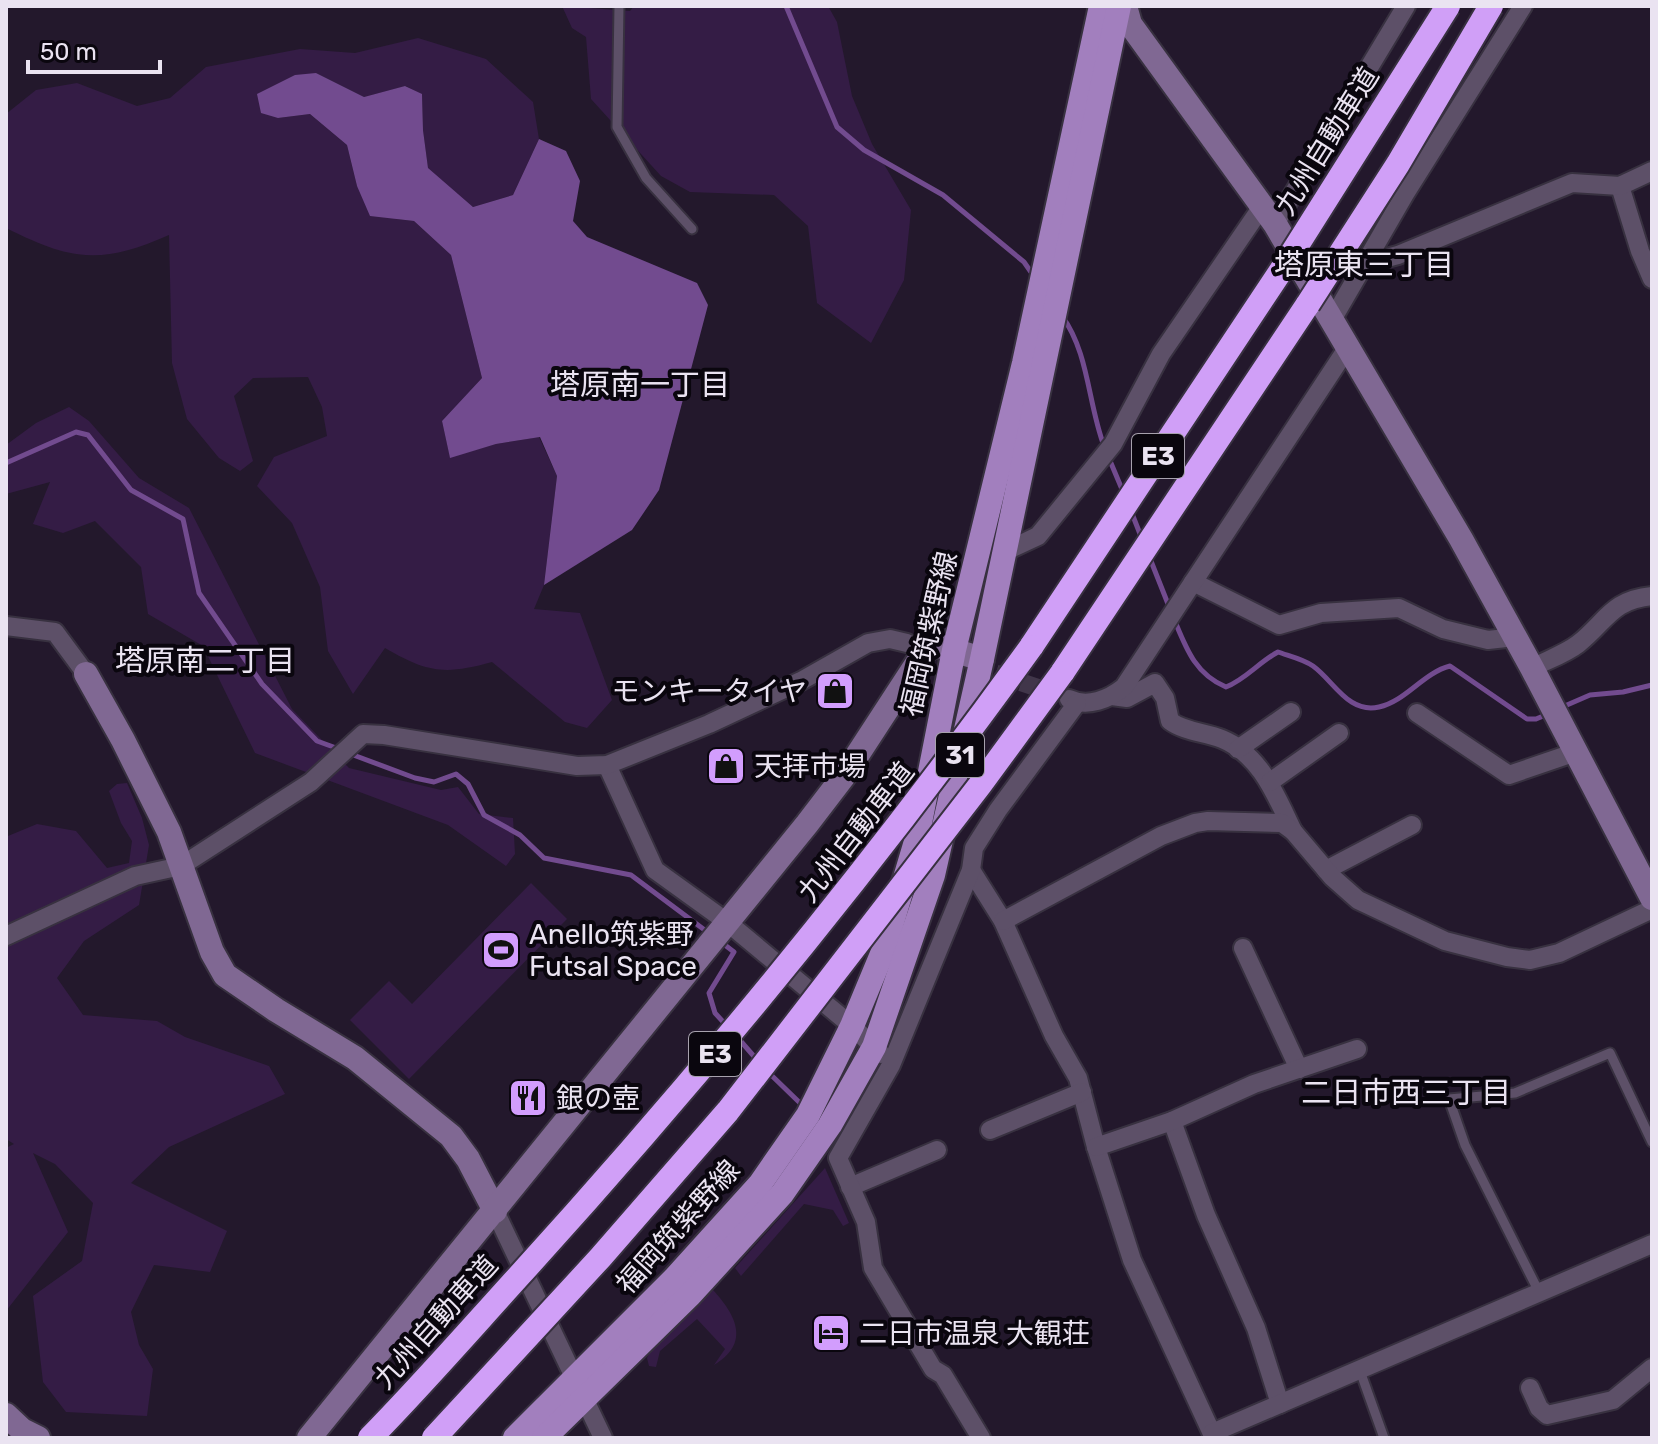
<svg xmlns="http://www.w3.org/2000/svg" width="1658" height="1444" font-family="Rubik,'Noto Sans JP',sans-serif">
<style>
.green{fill:#341c45}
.water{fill:#724b8f}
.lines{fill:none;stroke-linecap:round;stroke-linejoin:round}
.stream{stroke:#724b8f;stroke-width:5}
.street-tunnel{stroke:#41364a;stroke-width:18;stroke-dasharray:18 9;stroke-linecap:butt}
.lane-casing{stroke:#383140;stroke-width:13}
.street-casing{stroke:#383140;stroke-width:22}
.secondary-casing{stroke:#383140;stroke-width:28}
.primary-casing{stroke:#383140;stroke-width:28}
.highway-casing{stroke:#383140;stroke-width:28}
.lane{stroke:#5d5068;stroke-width:9}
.street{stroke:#5d5068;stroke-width:18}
.secondary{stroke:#806893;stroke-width:24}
.primary{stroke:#a27fbe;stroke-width:24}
.highway{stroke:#d09ff7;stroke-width:24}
.highway-bridge-casing{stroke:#383140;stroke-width:28;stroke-linecap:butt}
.highway-bridge{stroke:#d09ff7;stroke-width:24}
.labels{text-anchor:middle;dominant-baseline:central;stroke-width:8;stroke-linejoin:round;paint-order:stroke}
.shield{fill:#0a060e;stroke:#a7a1ad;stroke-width:2}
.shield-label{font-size:26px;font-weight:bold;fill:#eae3f1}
.street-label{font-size:28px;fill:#eae3f1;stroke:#0a060e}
.poi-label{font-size:28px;fill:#eae3f1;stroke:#0a060e;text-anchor:start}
.neighbourhood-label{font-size:30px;fill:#eae3f1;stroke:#0a060e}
</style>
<rect width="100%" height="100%" fill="#23182c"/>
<g class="green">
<polygon points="562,6 630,11 634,6 828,6 837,22 852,96 872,144 911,210 904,280 871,343 817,303 808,226 774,195 690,192 661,176 591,99 586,37 572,28"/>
<path d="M418,38L486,59L533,102L539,139L513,195L473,207L428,169L423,130L422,95L406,86L364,97L316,73L278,118L310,114L347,145L357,186L396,219L414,221L451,255L482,378L442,421L450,457L496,444L539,437L557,476L544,585L534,609L580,613L612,700L587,728L565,722L492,662C445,675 428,673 385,648L353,694L328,651L320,587L292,523L257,486L274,457L327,436L322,407L308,377L253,378L234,396L253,461L240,471L219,458L187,419L172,363L169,235C101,265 72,261 6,228V114L36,90L77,83L137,106L170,98L206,67L300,49L355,53Z"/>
<polygon points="69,407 89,421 139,478 189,508 292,709 349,768 441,790 458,787 479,814 513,818 515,854 506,866 448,825 255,753 203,646 148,614 141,567 95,521 63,533 33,524 50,482 6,494 6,445 36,423"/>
<polygon points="127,783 142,818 149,845 139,905 84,941 57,978 83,1015 157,1021 185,1037 269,1066 285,1094 169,1147 131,1183 227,1231 210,1272 154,1265 131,1312 139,1345 153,1369 147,1416 66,1412 43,1382 33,1296 82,1261 93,1203 55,1164 33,1153 68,1232 6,1311 6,1148 14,1144 6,1139 8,836 37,824 76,831 107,868 129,863 132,841 121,823 109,791 117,784"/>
<polygon points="531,883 567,919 409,1079 350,1020 389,981 412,1004"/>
<polygon points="825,1168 849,1223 843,1226 833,1210 804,1204 741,1276 735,1268"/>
<path d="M713,1290C736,1315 751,1343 714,1365L725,1349L697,1319L660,1351L656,1367L649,1366L647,1358L651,1350Z"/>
</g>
<polygon class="water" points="316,73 364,97 405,86 422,94 423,130 428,168 473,207 513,195 539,139 566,151 580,181 573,221 587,237 697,283 708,305 659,490 632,530 544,585 557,476 540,437 496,444 450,458 442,421 482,378 451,255 414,221 370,216 357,186 347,145 310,114 278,118 261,113 257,94 295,75"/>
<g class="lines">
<g class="stream">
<polyline points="786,6 837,127 864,150 943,195 1024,262 1033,275"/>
<path d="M1062,316C1089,353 1088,404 1104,446"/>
<polyline points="1108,456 1124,494"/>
<polyline points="6,463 76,432 88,435 131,490 183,519 199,593 262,684 317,741 339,749"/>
<polyline points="1131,511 1142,539"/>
<polyline points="1149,556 1170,609"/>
<path d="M1174,619C1186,648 1195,674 1226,687C1245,680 1259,662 1278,652C1289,656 1303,659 1313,666C1334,681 1348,714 1379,707C1406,701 1423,673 1450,666L1527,719H1536L1548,714"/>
<polyline points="1560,708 1590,695 1623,692 1652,685"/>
<polyline points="348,753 415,778 434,782 456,774 468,784 484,815 520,835 544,858 631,875 710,934"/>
<polyline points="721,942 734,952 709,993 715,1013 726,1025"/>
<polyline points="738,1038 758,1061"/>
<polyline points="767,1071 800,1103"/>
</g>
<polyline class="street-tunnel" points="970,665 1059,695"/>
<defs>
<g id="lane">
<polyline points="619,6 617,127 646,178 692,229"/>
<polyline points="1539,1292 1465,1145 1449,1099 1515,1093 1610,1053 1652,1142"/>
<polyline points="1359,1368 1384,1438"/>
</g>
<g id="street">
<polyline points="1620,186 1640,251 1652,279"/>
<polyline points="1275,224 1406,6"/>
<polyline points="1364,264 1398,255 1572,183 1620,186 1652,171"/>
<polyline points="1332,320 1405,194 1523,6"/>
<polyline points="1002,553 1038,536 1113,444 1161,354 1263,205"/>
<polyline points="1193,582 1279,625 1321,613 1399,608 1443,629 1488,640 1515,637"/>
<polyline points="6,626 55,632 86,674"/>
<path d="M1532,668C1547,660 1565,654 1578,644C1607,621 1611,600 1652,596"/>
<path d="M1112,696L1127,698L1155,683L1165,698L1170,721C1185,732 1205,732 1222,739C1261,755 1276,796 1293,831"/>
<path d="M1069,699C1088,708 1109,699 1124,687L1348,347"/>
<polyline points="1417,713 1509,775 1576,752"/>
<polyline points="1238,749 1291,712"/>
<polyline points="607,765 655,870 727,922 852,1026 881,1054"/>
<polyline points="1270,782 1339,733"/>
<polyline points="971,870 1003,921 1054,1036 1078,1078 1096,1147 1132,1260 1214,1438"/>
<polyline points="1326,870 1412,825"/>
<polyline points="1003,921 1161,836 1195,823 1208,821 1282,823 1293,831 1332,877 1358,900 1445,941 1507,957 1530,960 1559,953 1652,909"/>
<polyline points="6,936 135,876 181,866 311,782 363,734 384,735 577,766 607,765 709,724 801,681 868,643 890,639 907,643"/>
<polyline points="1243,948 1299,1069"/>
<polyline points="1172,1121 1206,1215 1256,1328 1280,1404"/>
<polyline points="990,1130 1082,1092"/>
<polyline points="1096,1147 1172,1121 1254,1084 1357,1049"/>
<polyline points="850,1187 937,1150"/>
<polyline points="495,1211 603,1438"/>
<polyline points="1530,1388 1539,1408 1547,1415 1613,1400 1652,1368"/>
<polyline points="1212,1433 1652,1244"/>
<polyline points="981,1438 943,1375 933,1369 873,1268 866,1222 838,1158 891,1065 971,870 974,848 998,810 1077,703"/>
</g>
<g id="secondary">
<polyline points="1125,6 1130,24 1275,224 1461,539 1532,668 1652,898"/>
<polyline points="86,674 123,740 169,832 212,952 225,975 276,1010 355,1058 451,1136 468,1159 495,1211"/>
<polyline points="6,1415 22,1430 38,1438"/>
<polyline points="309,1438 807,824 843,777 927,648 936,645 982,659"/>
</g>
<g id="primary">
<polyline points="515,1438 674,1279 760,1184 808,1115 852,1026 884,949 917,838 954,650 1024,363 1101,6"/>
<polyline points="544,1438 690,1295 782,1194 830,1125 874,1047 933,875 982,659 1119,6"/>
</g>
<g id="highway">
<polyline points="1031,647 1284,266"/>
<polyline points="1062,673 1308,304"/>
</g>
</defs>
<use href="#lane" class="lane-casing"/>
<use href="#street" class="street-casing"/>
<use href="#secondary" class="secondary-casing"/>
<use href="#primary" class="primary-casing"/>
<use href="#highway" class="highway-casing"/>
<use href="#lane" class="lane"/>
<use href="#street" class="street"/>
<use href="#secondary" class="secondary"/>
<use href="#primary" class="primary"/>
<use href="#highway" class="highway"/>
<defs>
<g id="highway-bridge">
<polyline points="1284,266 1448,6"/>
<polyline points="1308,304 1398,164 1491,6"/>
<path d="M370,1438C421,1386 469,1331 518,1277C701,1076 872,867 1031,647"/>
<polyline points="434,1438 600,1258 728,1111 980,785 1062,673"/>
</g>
</defs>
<use href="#highway-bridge" class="highway-bridge-casing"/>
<use href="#highway-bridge" class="highway-bridge"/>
</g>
<defs>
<symbol id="shop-square" viewBox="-11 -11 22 22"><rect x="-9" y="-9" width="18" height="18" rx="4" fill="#d29dfd" stroke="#0a060e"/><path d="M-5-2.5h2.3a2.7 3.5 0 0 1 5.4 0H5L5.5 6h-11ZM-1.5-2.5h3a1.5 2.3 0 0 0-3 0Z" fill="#111"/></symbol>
<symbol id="stadium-square" viewBox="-11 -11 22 22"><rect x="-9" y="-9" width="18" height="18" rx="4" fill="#d29dfd" stroke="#0a060e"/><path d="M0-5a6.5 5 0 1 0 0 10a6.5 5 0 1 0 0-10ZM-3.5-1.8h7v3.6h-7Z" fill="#111"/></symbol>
<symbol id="restaurant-square" viewBox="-11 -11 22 22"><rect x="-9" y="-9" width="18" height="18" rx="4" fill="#d29dfd" stroke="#0a060e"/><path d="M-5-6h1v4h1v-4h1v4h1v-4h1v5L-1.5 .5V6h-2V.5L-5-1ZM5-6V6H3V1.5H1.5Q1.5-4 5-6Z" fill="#111"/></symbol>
<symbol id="hotel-square" viewBox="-11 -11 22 22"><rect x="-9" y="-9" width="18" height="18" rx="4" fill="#d29dfd" stroke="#0a060e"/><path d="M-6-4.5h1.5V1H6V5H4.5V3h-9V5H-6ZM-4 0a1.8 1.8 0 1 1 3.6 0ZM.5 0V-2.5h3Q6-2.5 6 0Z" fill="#111"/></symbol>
</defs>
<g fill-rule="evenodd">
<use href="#shop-square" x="813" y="669" width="44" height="44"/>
<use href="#shop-square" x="704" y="744" width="44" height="44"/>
<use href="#stadium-square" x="479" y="928" width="44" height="44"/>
<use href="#restaurant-square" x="506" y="1076" width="44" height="44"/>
<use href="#hotel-square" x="809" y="1311" width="44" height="44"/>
</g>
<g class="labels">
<g class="shield">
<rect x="1132" y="434" width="52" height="44" rx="6"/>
<rect x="936" y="733" width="48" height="44" rx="6"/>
<rect x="689" y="1032" width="52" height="44" rx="6"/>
</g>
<g class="shield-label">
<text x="1158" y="456">E3</text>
<text x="960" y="755">31</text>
<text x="715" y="1054">E3</text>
</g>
<g class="street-label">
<text transform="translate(1327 141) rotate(-58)">九州自動車道</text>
<text transform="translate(929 634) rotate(-77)">福岡筑紫野線</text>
<text transform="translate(856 832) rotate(-52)">九州自動車道</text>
<text transform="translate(678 1227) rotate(-48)">福岡筑紫野線</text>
<text transform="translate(436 1322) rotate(-48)">九州自動車道</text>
</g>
<g class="poi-label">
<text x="807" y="691" text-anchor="end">モンキータイヤ</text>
<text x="754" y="766">天拝市場</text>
<text x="529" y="934">Anello筑紫野<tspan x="529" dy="32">Futsal Space</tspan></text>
<text x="556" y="1098">銀の壺</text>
<text x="859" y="1333">二日市温泉 大観荘</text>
</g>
<g class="neighbourhood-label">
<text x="1364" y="265">塔原東三丁目</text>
<text x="640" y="385">塔原南一丁目</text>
<text x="205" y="661">塔原南二丁目</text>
<text x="1406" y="1093">二日市西三丁目</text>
</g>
</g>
<rect width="1658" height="1444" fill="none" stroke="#eae3f1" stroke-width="16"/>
<path d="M28 60v12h132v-12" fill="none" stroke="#eae3f1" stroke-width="4"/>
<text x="40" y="60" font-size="24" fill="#eae3f1" stroke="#0a060e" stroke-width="6" paint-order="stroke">50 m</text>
</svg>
